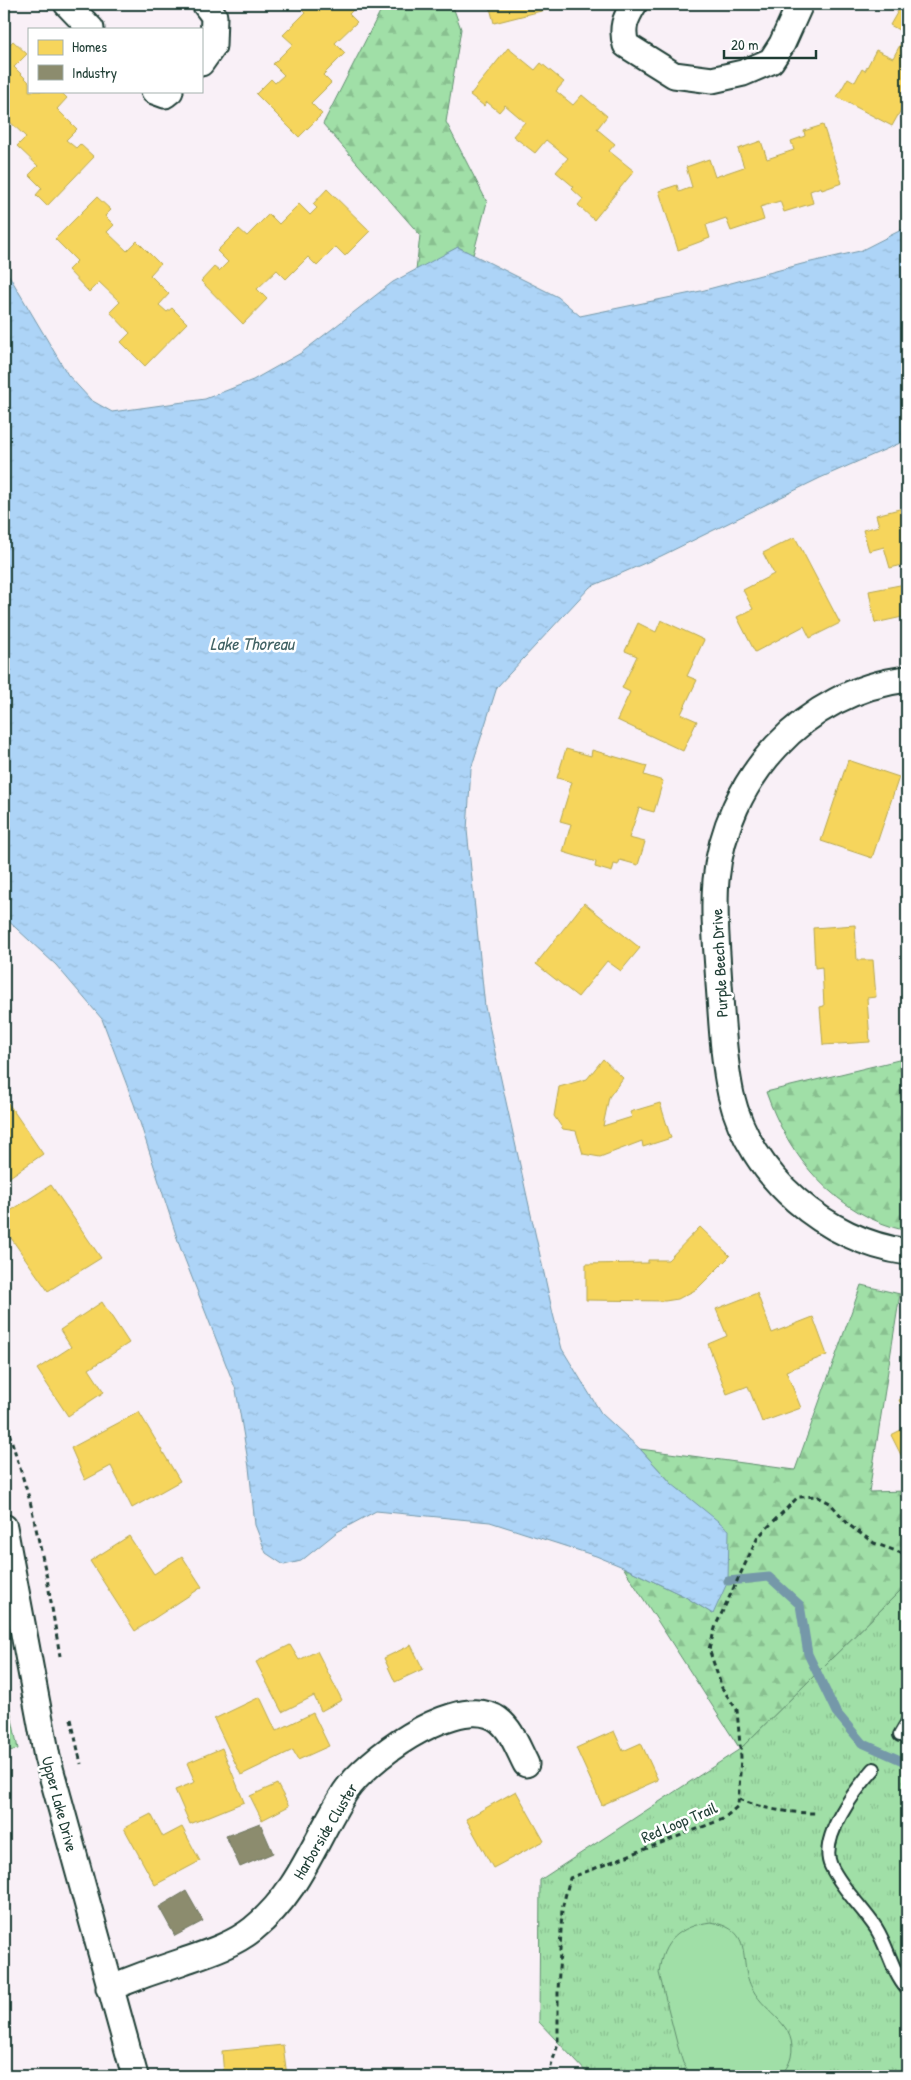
<svg xmlns="http://www.w3.org/2000/svg" width="911" height="2080" font-family="'Patrick Hand',sans-serif">
<style>
.grass{fill:url(#grass-tufts);stroke:#608e6e}
.forest{fill:url(#forest-firs);stroke:#608e6e}
.park{fill:#a0dfa7;stroke:#608e6e}
.water{fill:url(#water-ripples);stroke:#7498a9}
.homes{fill:#f6d55c;stroke:#b6a750}
.industry{fill:#8c8c6e;stroke:#6b745d}
.lines{fill:none;stroke-linecap:round;stroke-linejoin:round}
.stream{stroke:#7498a9;stroke-width:9}
.lane-casing{stroke:#1f3d34;stroke-width:16}
.street-casing{stroke:#1f3d34;stroke-width:29}
.path{stroke:#1f3d34;stroke-width:3;stroke-dasharray:5 4;stroke-linecap:butt}
.lane{stroke:#fff;stroke-width:12}
.street{stroke:#fff;stroke-width:25}
.labels{text-anchor:middle;dominant-baseline:central;stroke-width:5;stroke-linejoin:round;paint-order:stroke}
.street-label{font-size:16px;fill:#1f3d34;stroke:#fff}
.water-label{font-size:18px;font-style:italic;fill:#426365;stroke:#fff}
</style>
<defs>
<pattern id="grass-tufts" width="24" height="20" patternUnits="userSpaceOnUse" patternTransform="scale(1.25)"><rect width="24" height="20" fill="#a0dfa7"/><path d="M3 7l-1-3M5 7V3M7 7l1-3M15 17l-1-3M17 17v-4M19 17l1-3" fill="none" stroke="#89c090"/></pattern>
<pattern id="forest-firs" width="22" height="20" patternUnits="userSpaceOnUse" patternTransform="scale(1.25)"><rect width="22" height="20" fill="#a0dfa7"/><path d="M5 1l3.5 6h-7zM16 11l3.5 6h-7z" fill="#89c090"/></pattern>
<pattern id="water-ripples" width="26" height="14" patternUnits="userSpaceOnUse" patternTransform="scale(1.25)"><rect width="26" height="14" fill="#add4f7"/><path d="M2 4q2-2 4 0t4 0M15 11q2-2 4 0t4 0" fill="none" stroke="#94b7d4"/></pattern>
</defs>
<rect width="100%" height="100%" fill="#f9f0f7"/>
<filter id="ink" filterUnits="userSpaceOnUse"><feTurbulence type="fractalNoise" baseFrequency=".02" numOctaves="2"/><feDisplacementMap in="SourceGraphic" scale="10" xChannelSelector="R" yChannelSelector="G"/><feConvolveMatrix kernelMatrix="1 2 1 2 8 2 1 2 1" color-interpolation-filters="sRGB"/></filter>
<g filter="url(#ink)">
<polygon class="grass" points="907,1584 907,2076 590,2076 539,2022 540,1880 740,1749"/>
<g class="forest">
<polygon points="384,4 452,4 461,29 446,122 487,202 473,255 458,247 416,271 420,235 323,124"/>
<path d="M907,1058V1231C836,1215 789,1158 766,1092Z"/>
<polygon points="861,1285 900,1294 869,1492 907,1491 907,1584 740,1749 623,1567 684,1596 713,1614 672,1484 640,1449 795,1470"/>
<polygon points="7,1694 18,1749 4,1752 4,1695"/>
</g>
<path class="park" d="M711,1922C757,1931 736,1960 753,1990C766,2014 798,2025 791,2057C789,2065 785,2071 779,2076H692L683,2063L678,2047L659,1973C662,1941 680,1926 711,1922Z"/>
<polygon class="water" points="907,227 907,440 820,478 661,556 590,587 497,687 471,769 467,830 485,1007 553,1314 562,1349 601,1413 640,1449 672,1484 729,1530 728,1581 713,1614 684,1596 623,1567 596,1556 490,1522 376,1511 337,1532 301,1561 284,1565 266,1553 255,1525 249,1467 236,1390 180,1247 134,1104 102,1019 56,965 4,917 4,267 68,375 91,400 112,412 205,399 253,380 301,353 393,282 458,247 558,297 580,316 701,291 802,264 860,251"/>
<g class="homes">
<polygon points="299,4 359,4 349,14 357,22 335,43 345,53 323,75 331,83 311,103 322,114 299,137 256,94 271,79 275,83 284,75 273,64 293,44 283,35 305,13 297,5"/>
<polygon points="489,4 547,4 549,9 494,23"/>
<polygon points="902,4 907,4 907,99 892,126 837,97 848,78 855,82 862,69 865,71 876,50 893,58 906,34 890,25"/>
<polygon points="4,37 10,44 13,41 27,54 14,67 29,82 29,91 60,91 67,98 57,109 77,129 66,140 76,148 80,144 94,157 47,206 36,195 42,188 29,175 38,166 17,146 26,137 5,117 4,118"/>
<polygon points="508,48 535,70 541,63 564,82 556,91 573,105 582,95 607,116 597,129 615,144 609,151 634,171 594,220 578,205 583,199 572,189 574,187 556,172 568,158 546,140 535,153 513,136 525,122 505,105 499,112 487,102 484,106 470,95"/>
<polygon points="823,125 842,183 822,190 821,187 810,191 813,203 784,212 780,201 760,207 764,220 731,231 726,218 706,225 710,238 678,250 659,191 677,185 679,192 692,187 686,167 709,159 715,177 744,167 738,149 761,141 767,159 794,150 791,141 805,136 804,131"/>
<polygon points="327,189 370,231 345,256 336,247 317,266 308,257 286,279 277,270 257,289 267,299 243,324 201,281 214,267 219,271 228,262 217,251 239,229 247,236 269,214 279,224 299,204 310,215 317,208 313,204"/>
<polygon points="97,197 111,210 105,216 114,225 107,232 127,251 137,241 160,264 150,275 169,294 159,305 167,312 172,308 187,323 145,366 121,342 130,333 110,312 120,302 99,282 89,292 68,270 77,261 55,239"/>
<polygon points="907,507 907,564 890,568 884,547 869,551 863,530 879,526 876,515"/>
<polygon points="795,537 840,623 810,638 804,626 755,652 737,617 753,609 743,590 774,574 763,553"/>
<polygon points="905,584 907,596 907,616 875,623 869,591"/>
<polygon points="661,620 704,640 687,676 697,680 681,714 697,721 683,751 617,720 630,692 622,688 637,656 625,651 638,623 656,632"/>
<polygon points="566,749 591,756 592,750 647,766 644,775 663,781 654,812 639,808 629,838 645,842 638,865 620,860 618,865 614,864 612,872 595,867 596,862 563,852 571,824 560,821 572,782 557,778"/>
<polygon points="848,760 899,777 872,858 821,841"/>
<polygon points="584,903 640,948 621,971 607,961 578,997 536,964"/>
<polygon points="855,925 857,960 873,960 876,997 867,998 870,1042 823,1045 820,1007 824,1006 822,967 815,968 813,928"/>
<polygon points="603,1059 623,1078 609,1097 603,1126 632,1117 630,1112 660,1103 671,1138 643,1147 642,1141 600,1157 583,1154 576,1131 563,1129 554,1116 559,1087 587,1079"/>
<polygon points="4,1097 43,1154 4,1181"/>
<polygon points="51,1185 101,1258 48,1291 4,1228 4,1215"/>
<polygon points="700,1227 730,1256 697,1289 678,1299 665,1301 586,1300 586,1264 648,1263 648,1260 668,1260"/>
<polygon points="757,1293 772,1333 813,1317 827,1355 786,1371 801,1408 762,1422 748,1386 727,1394 708,1344 727,1336 716,1309"/>
<polygon points="102,1302 129,1343 89,1369 104,1392 68,1416 37,1369 71,1347 60,1330"/>
<polygon points="907,1395 907,1416 899,1400"/>
<polygon points="139,1412 180,1481 132,1508 111,1466 85,1480 71,1448"/>
<polygon points="907,1427 907,1467 891,1435"/>
<polygon points="129,1536 154,1574 182,1556 202,1587 135,1631 90,1561"/>
<polygon points="290,1645 299,1660 317,1651 342,1700 321,1711 314,1696 282,1712 256,1662"/>
<polygon points="411,1645 423,1669 395,1682 384,1658"/>
<polygon points="260,1697 276,1731 313,1713 329,1746 298,1760 293,1750 241,1775 214,1719"/>
<polygon points="614,1731 623,1751 641,1743 658,1780 602,1805 576,1748"/>
<polygon points="222,1748 244,1802 190,1824 175,1790 195,1782 187,1763"/>
<polygon points="277,1784 289,1806 262,1820 250,1796"/>
<polygon points="516,1791 544,1841 493,1868 466,1819"/>
<polygon points="151,1814 163,1837 182,1827 200,1861 155,1885 124,1828"/>
<polygon points="283,2045 287,2076 224,2076 222,2051"/>
</g>
<g class="industry">
<polygon points="260,1823 273,1853 240,1867 226,1836"/>
<polygon points="186,1891 203,1921 175,1936 159,1907"/>
</g>
<g class="lines">
<polyline class="stream" points="728,1581 769,1577 800,1605 808,1654 836,1712 862,1743 907,1763"/>
<defs>
<g id="lane">
<polyline points="900,1735 907,1723"/>
<path d="M874,1769C856,1789 818,1838 831,1866C842,1889 862,1907 876,1928C888,1947 892,1972 907,1989"/>
</g>
<g id="street">
<polyline points="67,4 91,29"/>
<path d="M634,4C625,19 621,28 626,45L674,75L712,80L743,73L771,61L782,44L800,4"/>
<polyline points="201,63 213,46 214,16 205,4"/>
<polyline points="154,91 165,95 170,91"/>
<path d="M907,679C805,691 725,779 716,880C713,914 717,950 719,984C722,1021 723,1058 731,1095C750,1176 826,1241 907,1252"/>
<polyline points="4,1527 47,1757 135,2076"/>
<path d="M109,1988C134,1978 159,1969 184,1961C207,1953 233,1945 253,1929C300,1891 314,1841 345,1792C367,1759 448,1701 489,1715C509,1721 517,1747 526,1764"/>
</g>
</defs>
<use href="#lane" class="lane-casing"/>
<use href="#street" class="street-casing"/>
<g class="path">
<polyline points="4,1416 30,1501 47,1578 60,1656"/>
<polyline points="71,1719 81,1764"/>
<path d="M739,1799C765,1810 790,1813 818,1813"/>
<polyline points="548,2076 558,2044 558,1992 562,1909 570,1878 723,1819 738,1806 741,1757 737,1710 722,1688 709,1649 716,1625 758,1537 798,1497 816,1496 830,1503 849,1525 874,1543 907,1555"/>
</g>
<use href="#lane" class="lane"/>
<use href="#street" class="street"/>
</g>
</g>
<g class="labels">
<g class="street-label">
<text transform="translate(719 963) rotate(-93)">Purple Beech Drive</text>
<text transform="translate(60 1804) rotate(75)">Upper Lake Drive</text>
<text transform="translate(679 1822) rotate(-23)">Red Loop Trail</text>
<text transform="translate(325 1831) rotate(-59)">Harborside Cluster</text>
</g>
<g class="water-label">
<text x="252" y="643">Lake Thoreau</text>
</g>
</g>
<rect width="911" height="2080" fill="none" stroke="#fff" stroke-width="20"/>
<rect x="10" y="10" width="891" height="2060" fill="none" stroke="#1f3d34" stroke-width="2" filter="url(#ink)"/>
<rect x="28" y="28" width="175" height="65" fill="#ffffff" stroke="#a5b1ae"/>
<rect x="38" y="40" width="25" height="15" fill="#f6d55c" stroke="#a5b1ae"/>
<text x="72" y="52" font-size="15" fill="#1f3d34">Homes</text>
<rect x="38" y="65" width="25" height="15" fill="#8c8c6e" stroke="#a5b1ae"/>
<text x="72" y="78" font-size="15" fill="#1f3d34">Industry</text>
<path d="M724 50v8h92v-8" fill="none" stroke="#1f3d34" stroke-width="2.5"/>
<text x="731" y="50" font-size="15" fill="#1f3d34" stroke="#ffffff" stroke-width="4" paint-order="stroke">20 m</text>
</svg>
